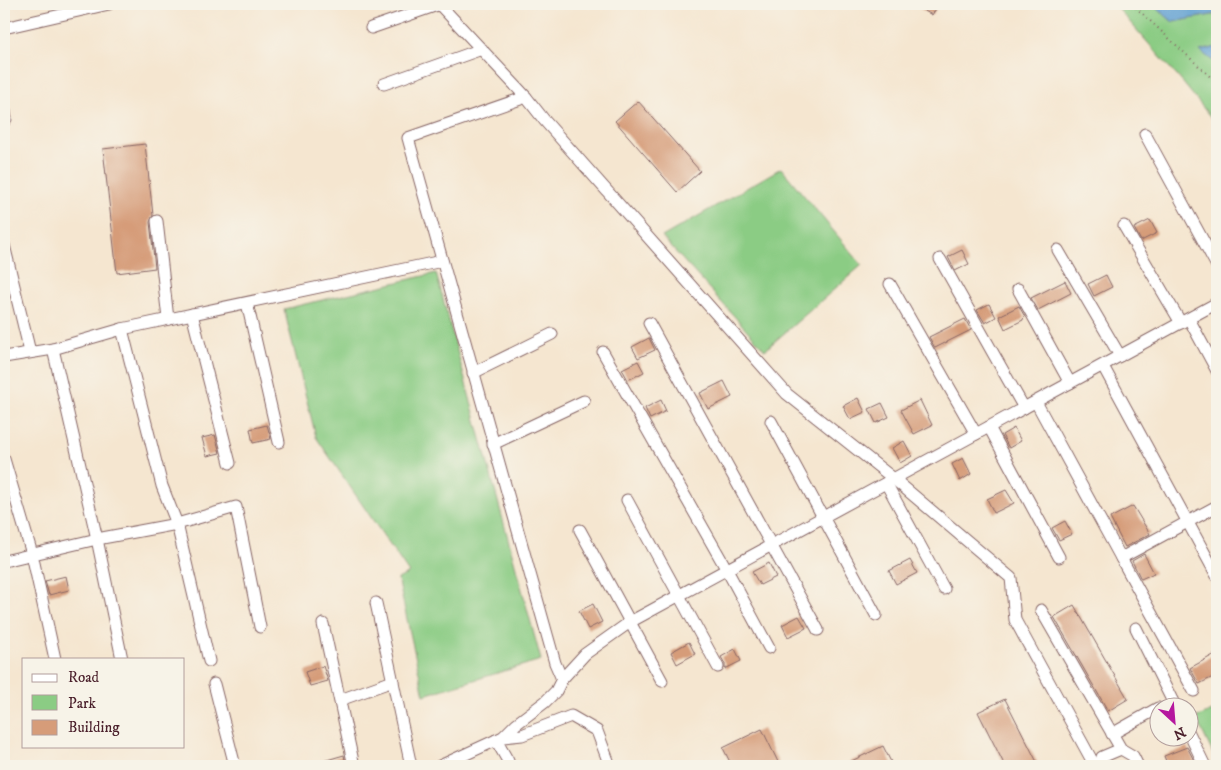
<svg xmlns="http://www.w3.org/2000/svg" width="1221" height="770" font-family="'IM FELL DW Pica',serif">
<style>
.green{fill:#8bcc84;stroke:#6a7658}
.water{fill:#60a0d2;stroke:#55607e}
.building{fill:#d69c79}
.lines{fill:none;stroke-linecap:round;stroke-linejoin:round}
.minor-casing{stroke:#866565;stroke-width:13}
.path{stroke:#866565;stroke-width:2;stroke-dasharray:1 4;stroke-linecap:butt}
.minor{stroke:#fff;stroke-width:11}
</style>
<rect width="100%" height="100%" fill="#f7f3e8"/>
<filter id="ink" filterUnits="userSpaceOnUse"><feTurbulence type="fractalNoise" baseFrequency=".02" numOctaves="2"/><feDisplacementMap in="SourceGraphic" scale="10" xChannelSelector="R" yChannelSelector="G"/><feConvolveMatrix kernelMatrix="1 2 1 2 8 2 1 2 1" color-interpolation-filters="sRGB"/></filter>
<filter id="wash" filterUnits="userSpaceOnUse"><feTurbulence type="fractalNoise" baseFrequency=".0096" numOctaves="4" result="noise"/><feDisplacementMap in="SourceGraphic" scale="20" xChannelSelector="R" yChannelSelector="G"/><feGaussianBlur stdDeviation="1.12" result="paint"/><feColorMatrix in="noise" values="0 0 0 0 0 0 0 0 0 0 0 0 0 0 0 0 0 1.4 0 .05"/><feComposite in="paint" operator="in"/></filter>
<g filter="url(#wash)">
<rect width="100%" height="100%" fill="#f5e6d0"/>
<g class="green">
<polygon points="1114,4 1152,4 1173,22 1217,14 1217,47 1201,51 1217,64 1217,125 1184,84"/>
<polygon points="781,168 862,265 765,350 662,237"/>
<polygon points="436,273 541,660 424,695 398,579 409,573 316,437 284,309"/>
<polygon points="1217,709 1217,762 1196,718"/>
</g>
<g class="water">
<polygon points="1152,4 1217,4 1217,14 1173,22"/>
<polygon points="1217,47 1217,64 1200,51"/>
</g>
<g id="blocks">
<g class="building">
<polygon points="912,4 939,4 932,15"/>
<polygon points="638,101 700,171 677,192 615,121"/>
<polygon points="145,144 153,215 150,222 155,268 117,273 103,149"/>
<polygon points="1150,220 1157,233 1141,241 1134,228"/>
<polygon points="962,250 969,264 955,271 948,257"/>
<polygon points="1106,275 1112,287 1094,296 1088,284"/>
<polygon points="1065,281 1071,293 1038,310 1031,298"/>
<polygon points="989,304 996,317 985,323 977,310"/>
<polygon points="1019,306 1025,317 1023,319 1023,320 1005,329 999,316"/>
<polygon points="965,319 971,330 935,348 929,337"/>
<polygon points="649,338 655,350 638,358 632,347"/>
<polygon points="638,361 644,372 628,380 622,369"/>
<polygon points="724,381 732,397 708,409 700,393"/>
<polygon points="858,398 865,412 850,419 843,406"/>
<polygon points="661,400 666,411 650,419 645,408"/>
<polygon points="920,400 932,425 914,434 901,410"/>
<polygon points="882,403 889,417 876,423 869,409"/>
<polygon points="267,425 271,439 253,443 250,429"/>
<polygon points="1014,428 1021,441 1009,448 1002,435"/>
<polygon points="215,435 220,453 207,456 202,438"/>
<polygon points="904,441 912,456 900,463 892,448"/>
<polygon points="963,458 971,474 960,481 952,464"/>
<polygon points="1006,490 1014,503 994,513 987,499"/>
<polygon points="1133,506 1150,534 1125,547 1110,518"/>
<polygon points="1065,521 1072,534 1059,540 1052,528"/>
<polygon points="1144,554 1154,573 1141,579 1132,561"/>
<polygon points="910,560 917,573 896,584 889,571"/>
<polygon points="769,563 776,577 760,585 752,572"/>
<polygon points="66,576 69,590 49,595 45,581"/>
<polygon points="593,604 602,622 588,629 579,611"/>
<polygon points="1074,605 1128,699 1108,711 1054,617"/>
<polygon points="799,616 806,628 788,637 782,625"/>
<polygon points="689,642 695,654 677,664 671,652"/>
<polygon points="735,649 741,661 725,669 725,664 721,657"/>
<polygon points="1217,653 1217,675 1199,684 1190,668"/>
<polygon points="323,666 328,681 310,686 305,672"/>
<polygon points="1005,699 1039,766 1005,766 978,712"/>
<polygon points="762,729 780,766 732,766 723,748"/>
<polygon points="883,746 893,766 841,766"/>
<polygon points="1187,747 1197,766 1168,766 1164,756"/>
<polygon points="344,755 346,766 314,766 313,764"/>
</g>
</g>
</g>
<g filter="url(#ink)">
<use href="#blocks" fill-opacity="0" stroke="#866565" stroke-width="1"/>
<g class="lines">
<defs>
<g id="minor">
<polyline points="439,4 526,97 545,121 787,394 894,479 1011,578 1015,620 1095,766"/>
<polyline points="4,28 109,4"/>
<polyline points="371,28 440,4"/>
<polyline points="384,84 482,49"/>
<polyline points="526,97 408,138 555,663 562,679"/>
<polyline points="4,106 6,119 4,121"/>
<polyline points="1145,134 1217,266"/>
<polyline points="157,221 168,319"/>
<polyline points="1124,226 1181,323"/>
<polyline points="4,245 30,352"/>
<polyline points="1058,250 1120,356"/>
<polyline points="940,259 1024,408"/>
<polyline points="890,284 976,434"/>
<polyline points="1018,289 1070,383"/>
<polyline points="247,303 279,442"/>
<polyline points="192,314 230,463"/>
<polyline points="1189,319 1217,371"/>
<polyline points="649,323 818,630"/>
<polyline points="122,329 162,486 177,524 209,661"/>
<polyline points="53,349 97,539 122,659"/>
<polyline points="603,352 727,570 769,648"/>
<polyline points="4,357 53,349 122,329 442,261"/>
<polyline points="1103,366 1217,576"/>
<polyline points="473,373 552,334"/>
<polyline points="1036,402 1121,558"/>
<polyline points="771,421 876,615"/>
<polyline points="989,427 1059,557"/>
<polyline points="493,444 584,401"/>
<polyline points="4,459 32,554 55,659"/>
<polyline points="886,483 944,589"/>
<polyline points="627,500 718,667"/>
<polyline points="580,530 662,681"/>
<polyline points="4,561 97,539 177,524 236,507 260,627"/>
<polyline points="376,603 411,766"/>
<polyline points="1041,610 1121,749 1133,756 1138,766"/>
<polyline points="323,624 354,766"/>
<polyline points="1136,628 1176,708"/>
<polyline points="214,684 235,766"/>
<polyline points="1194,691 1121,558 1217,506"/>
<polyline points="340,700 393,681"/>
<polyline points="1188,731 1205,766"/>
<polyline points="1112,734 1158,708"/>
<polyline points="503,737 522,735 571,716 597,731 610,766"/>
<polyline points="496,740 508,761 508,766"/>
<polyline points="440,766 503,737 516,724 545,702 556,691 562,679 585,654 630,622 1217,303"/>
<polyline points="1100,766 1102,757 1121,749"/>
</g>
</defs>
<use href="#minor" class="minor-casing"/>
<g class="path">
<polyline points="1132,4 1217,83"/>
<polyline points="1210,723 1217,720"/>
</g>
<use href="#minor" class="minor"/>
</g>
</g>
<rect width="1221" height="770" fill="none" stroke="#f7f3e8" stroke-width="20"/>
<rect x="22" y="658" width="162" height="90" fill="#f7f3e8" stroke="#b29e9c"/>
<rect x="32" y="674" width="25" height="8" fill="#ffffff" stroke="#b29e9c"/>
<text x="68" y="682" font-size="15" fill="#4a1f2b">Road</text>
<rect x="32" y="695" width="25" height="15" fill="#8bcc84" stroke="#b29e9c"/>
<text x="68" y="708" font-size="15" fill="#4a1f2b">Park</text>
<rect x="32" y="720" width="25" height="15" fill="#d69c79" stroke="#b29e9c"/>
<text x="68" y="732" font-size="15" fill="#4a1f2b">Building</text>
<g transform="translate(1174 722) rotate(154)"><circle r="24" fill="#f7f3e8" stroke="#b29e9c"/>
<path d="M0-4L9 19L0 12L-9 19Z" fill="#b5179e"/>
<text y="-8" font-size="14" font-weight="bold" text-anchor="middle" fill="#4a1f2b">N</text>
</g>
</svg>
